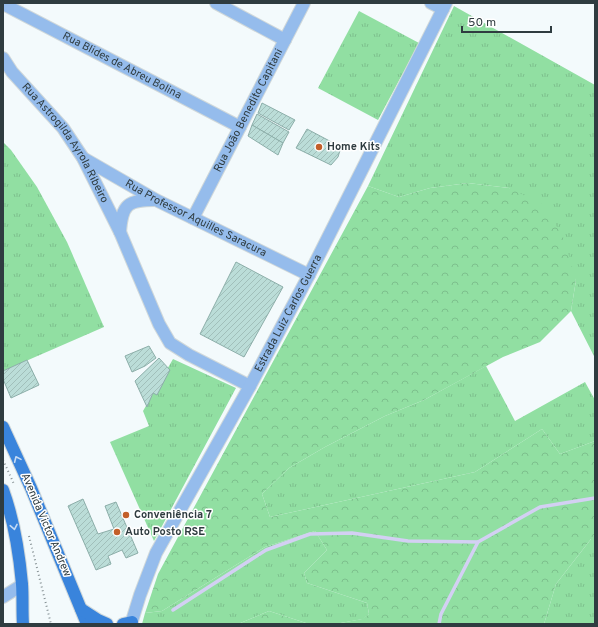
<svg xmlns="http://www.w3.org/2000/svg" width="598" height="627" font-family="Overpass,sans-serif">
<style>
.grass{fill:url(#grass-tufts)}
.forest{fill:url(#forest-crowns)}
.lines{fill:none;stroke-linecap:round;stroke-linejoin:round}
.stream{stroke:#d3d0f3;stroke-width:3.5}
.building{fill:url(#building-hatch);stroke:#8caea9}
.minor-casing{stroke:#d0d8da;stroke-width:14}
.major-casing{stroke:#d0d8da;stroke-width:14}
.path{stroke:#879295;stroke-width:2;stroke-dasharray:1 3;stroke-linecap:butt}
.minor{stroke:#95bcec;stroke-width:12}
.major{stroke:#3984dc;stroke-width:12}
.oneway{stroke:#c4daf4}
.poi-dot{fill:#c35f29;stroke:#fff;stroke-width:1.5}
.labels{text-anchor:middle;dominant-baseline:central;stroke-width:3;stroke-linejoin:round;paint-order:stroke}
.street-label{font-size:11px;fill:#2f3c40;stroke:#fff}
.poi-label{font-size:11px;font-weight:bold;fill:#2f3c40;stroke:#fff;text-anchor:start}
</style>
<defs>
<pattern id="grass-tufts" width="24" height="20" patternUnits="userSpaceOnUse"><rect width="24" height="20" fill="#91dfa2"/><path d="M3 7l-1-3M5 7V3M7 7l1-3M15 17l-1-3M17 17v-4M19 17l1-3" fill="none" stroke="#7dc08d"/></pattern>
<pattern id="forest-crowns" width="20" height="18" patternUnits="userSpaceOnUse"><rect width="20" height="18" fill="#91dfa2"/><path d="M2 6a3 3 0 1 1 6 0M12 15a3 3 0 1 1 6 0" fill="none" stroke="#7dc08d"/></pattern>
<pattern id="building-hatch" width="6" height="6" patternUnits="userSpaceOnUse"><rect width="6" height="6" fill="#bbddd8"/><path d="M-1 1l2-2M0 6l6-6M5 7l2-2" fill="none" stroke="#a1bfba"/></pattern>
</defs>
<rect width="100%" height="100%" fill="#f3fafc"/>
<g class="grass">
<polygon points="454,6 595,85 595,358 571,311 576,280 509,188 468,183 430,188 399,197 368,186"/>
<polygon points="359,11 419,43 378,120 318,88"/>
<polygon points="3,142 11,150 37,187 67,242 104,327 3,371"/>
<polygon points="173,359 236,388 154,541 110,442 149,426 143,411"/>
<polygon points="486,366 515,421 585,382 595,400 595,441 560,454 542,429 475,472 270,517 262,494 289,468 325,447 385,416 424,400"/>
<polygon points="315,531 327,550 304,573 307,583 367,603 369,614 363,619 335,624 309,624 269,611 238,624 142,624 145,613 162,611 265,547"/>
<polygon points="591,539 595,539 595,624 544,624 556,584"/>
</g>
<g class="forest">
<polygon points="468,183 509,188 544,205 564,239 576,280 571,311 540,342 503,357 424,400 385,416 325,447 289,468 262,494 270,517 475,472 542,429 560,454 595,441 595,539 591,539 556,584 544,624 335,624 362,619 369,614 367,603 307,583 304,573 327,550 315,531 265,547 162,611 145,613 158,574 368,186 399,197 430,188"/>
<polygon points="269,611 309,624 238,624"/>
</g>
<g class="lines">
<g class="stream">
<polyline points="173,610 266,550 310,534 352,533 408,541 478,542"/>
<polyline points="439,624 441,614 478,542 540,507 595,498"/>
</g>
</g>
<g class="building">
<polygon points="262,103 295,120 289,130 258,113"/>
<polygon points="257,114 289,132 283,143 252,125"/>
<polygon points="252,125 283,143 278,155 248,136"/>
<polygon points="307,129 341,147 338,157 331,165 296,148"/>
<polygon points="236,262 283,287 244,357 200,334"/>
<polygon points="149,346 156,358 145,366 132,372 125,356"/>
<polygon points="159,358 170,370 157,395 153,393 147,407 135,381"/>
<polygon points="27,360 39,385 11,398 3,379 3,371"/>
<polygon points="83,499 98,534 114,529 105,506 116,502 138,553 126,558 122,550 108,556 111,564 96,570 68,506"/>
</g>
<g class="lines">
<defs>
<g id="minor">
<polyline points="216,3 285,40"/>
<polyline points="431,3 443,9"/>
<path id="s1" d="M3,4L240,127"/>
<path id="s2" d="M3,58L12,72L63,128L83,158L120,232L159,324L170,343L189,355L250,386"/>
<path id="s3" d="M83,158L156,200L309,275"/>
<path id="s4" d="M193,218L304,3"/>
<path d="M120,232C122,204 128,200 155,200"/>
<polyline points="3,597 22,585"/>
<path id="s5" d="M131,624L140,595L156,553L250,386L309,275L446,3"/>
</g>
<g id="major">
<polyline points="3,427 31,488 87,624"/>
<path d="M3,490C14,520 19,551 22,584C23,597 22,611 23,624"/>
<polyline points="81,609 98,620 107,624"/>
<polyline points="123,624 132,622"/>
</g>
</defs>
<use href="#minor" class="minor-casing"/>
<use href="#major" class="major-casing"/>
<g class="path">
<polyline points="3,460 14,484"/>
<polyline points="29,536 51,624"/>
</g>
<use href="#minor" class="minor"/>
<use href="#major" class="major"/>
</g>
<defs><path id="oneway-chevron" d="M-2-3.5L2.5 0L-2 3.5" fill="none" stroke-width="1.6" stroke-linecap="round" stroke-linejoin="round"/></defs>
<g class="oneway">
<use href="#oneway-chevron" transform="translate(17 459) rotate(-114)"/>
<use href="#oneway-chevron" transform="translate(14 527) rotate(79)"/>
</g>
<g class="poi-dot">
<circle cx="319" cy="147" r="4"/>
<circle cx="126" cy="515" r="4"/>
<circle cx="117" cy="532" r="4"/>
</g>
<g class="labels">
<g class="street-label">
<text stroke="none"><textPath href="#s1" startOffset="134">Rua Blides de Abreu Bolina</textPath></text>
<text stroke="none"><textPath href="#s4" startOffset="121">Rua João Benedito Capitani</textPath></text>
<text stroke="none"><textPath href="#s2" startOffset="106">Rua Astrogilda Ayrola Ribeiro</textPath></text>
<text stroke="none"><textPath href="#s3" startOffset="128">Rua Professor Aquilles Saracura</textPath></text>
<text stroke="none"><textPath href="#s5" startOffset="349">Estrada Luiz Carlos Guerra</textPath></text>
<text transform="translate(46 525) rotate(67)">Avenida Victor Andrew</text>
</g>
<g class="poi-label">
<text x="327" y="147">Home Kits</text>
<text x="134" y="515">Conveniência 7</text>
<text x="125" y="532">Auto Posto RSE</text>
</g>
</g>
<rect width="598" height="627" fill="none" stroke="#2f3c40" stroke-width="8"/>
<path d="M462 26v6h89v-6" fill="none" stroke="#2f3c40" stroke-width="2"/>
<text x="468" y="26" font-size="12" fill="#2f3c40" stroke="#ffffff" stroke-width="3" paint-order="stroke">50 m</text>
</svg>
